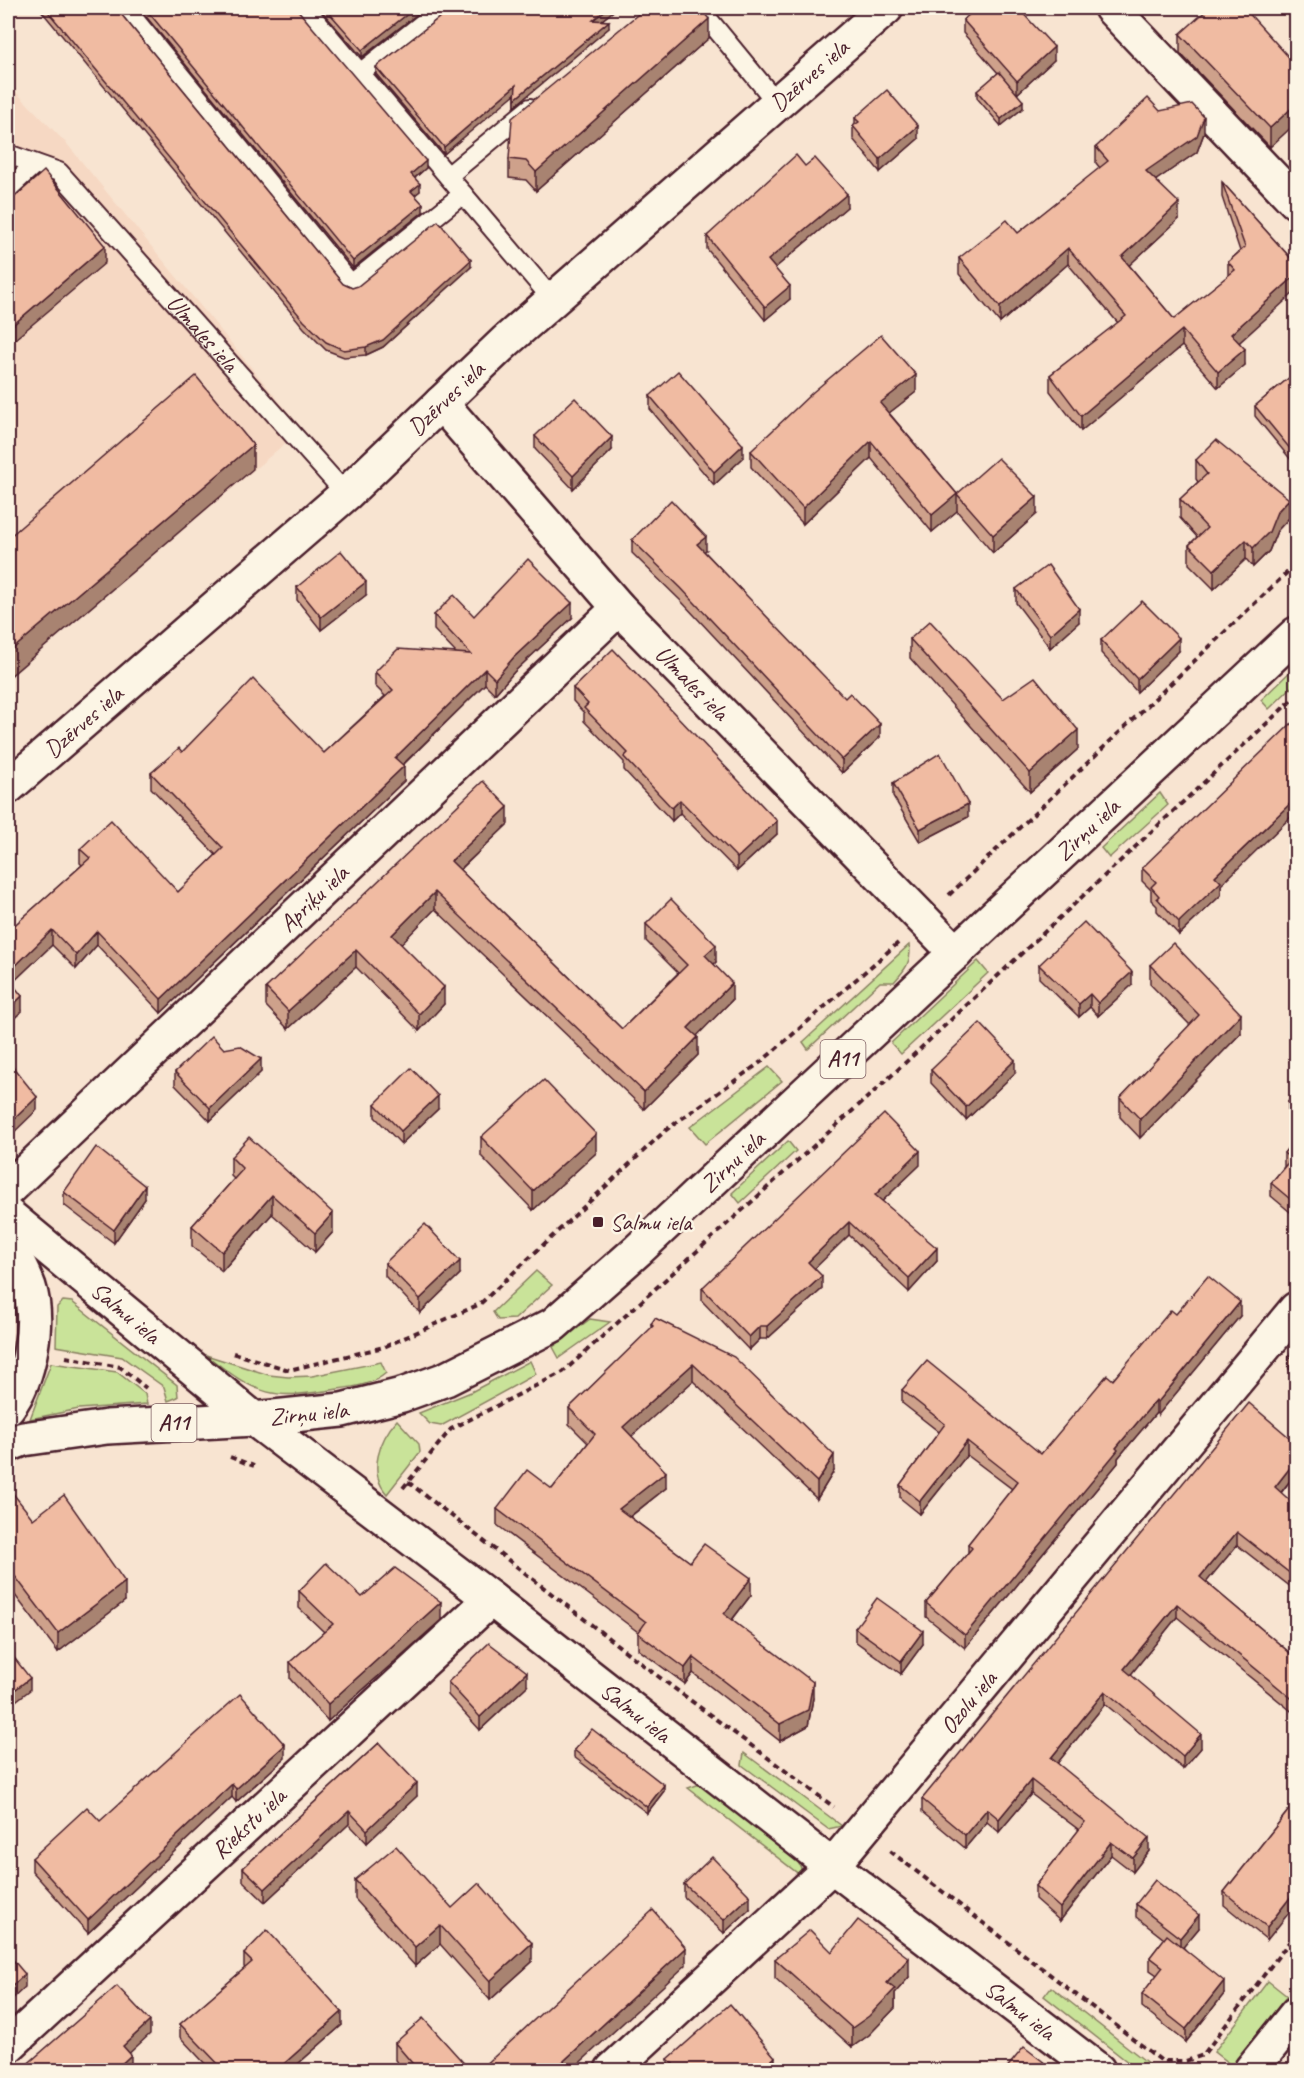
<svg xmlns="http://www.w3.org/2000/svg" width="1304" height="2078" font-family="Caveat,sans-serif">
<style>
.built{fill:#f6d8c3}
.green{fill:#c9e399;stroke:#8a8162;stroke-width:1.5}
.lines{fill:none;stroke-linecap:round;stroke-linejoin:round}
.service-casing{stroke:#4a1f2b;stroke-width:22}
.minor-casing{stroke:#4a1f2b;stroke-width:38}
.trunk-casing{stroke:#4a1f2b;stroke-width:38}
.path{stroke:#4a1f2b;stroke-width:4;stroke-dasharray:6 4.5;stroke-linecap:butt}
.service{stroke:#fcf5e5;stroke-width:18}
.minor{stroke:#fcf5e5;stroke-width:33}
.trunk{stroke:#fcf5e5;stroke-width:33}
.wall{fill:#cea18b;stroke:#4a1f2b;stroke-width:1.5}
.shaded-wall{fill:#a88371;stroke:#4a1f2b;stroke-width:1.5}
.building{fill:#f0bba2;stroke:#4a1f2b;stroke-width:1.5}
.poi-dot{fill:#4a1f2b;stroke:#fcf5e5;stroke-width:2}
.labels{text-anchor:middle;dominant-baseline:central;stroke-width:5;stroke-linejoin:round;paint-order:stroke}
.shield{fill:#fcf5e5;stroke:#7f5f63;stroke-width:1.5}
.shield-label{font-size:22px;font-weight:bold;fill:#4a1f2b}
.street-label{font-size:24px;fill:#4a1f2b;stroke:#fcf5e5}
.poi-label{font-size:24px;fill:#4a1f2b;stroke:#fcf5e5;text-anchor:start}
</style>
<rect width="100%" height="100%" fill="#f8e4d1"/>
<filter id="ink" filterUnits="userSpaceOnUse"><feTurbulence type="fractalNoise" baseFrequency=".0167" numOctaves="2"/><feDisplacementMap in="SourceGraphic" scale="12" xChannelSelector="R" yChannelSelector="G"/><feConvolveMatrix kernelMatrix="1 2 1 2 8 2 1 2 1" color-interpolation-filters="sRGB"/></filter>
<g filter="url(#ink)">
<polygon class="built" points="8,84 67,144 302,429 8,679"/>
<g class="green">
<polygon points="1296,666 1296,683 1269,709 1261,700"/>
<polygon points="1160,793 1168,805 1109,858 1101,848"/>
<path d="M909,945C913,961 904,971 894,982H880L808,1049L803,1042Z"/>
<polygon points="978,961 988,973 901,1054 891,1043"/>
<polygon points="769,1067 782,1081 705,1144 690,1127"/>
<polygon points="788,1141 796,1151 740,1203 732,1193"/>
<polygon points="536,1271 552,1285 515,1319 498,1320 493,1312"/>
<polygon points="63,1301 72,1302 177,1385 178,1397 168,1401 164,1387 122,1357 56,1346 57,1307"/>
<polygon points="590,1319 610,1322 559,1358 553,1347"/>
<path d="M206,1355L269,1375L288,1377L312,1376L381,1362L386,1373C374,1384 354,1387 338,1389C271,1400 260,1397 206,1355Z"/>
<polygon points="530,1361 536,1374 441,1426 430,1424 419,1413 471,1392"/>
<polygon points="51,1363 117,1372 145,1394 147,1404 79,1409 30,1419"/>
<path d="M397,1420L419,1444L420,1452L387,1494C367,1472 380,1439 397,1420Z"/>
<polygon points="744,1753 842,1826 828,1829 742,1765"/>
<polygon points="700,1784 796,1858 801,1868 800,1875 688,1788"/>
<polygon points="1268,1981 1287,1996 1232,2066 1214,2052"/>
<polygon points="1051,1987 1149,2064 1144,2070 1138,2070 1044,1996"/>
</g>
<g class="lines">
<defs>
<g id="service">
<polyline points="125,8 351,284 463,194"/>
<polyline points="305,8 553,300"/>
<polyline points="699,8 777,103"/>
<polyline points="360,73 442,8"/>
<path id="s1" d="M8,154L59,172L346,494"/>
<polyline points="448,176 530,108"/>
<polyline points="8,189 35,164"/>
</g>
<g id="minor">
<polyline points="1111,8 1296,202"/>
<path id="s2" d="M441,403L619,608L956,953"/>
<path id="s3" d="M8,787L346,494L506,341L886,8"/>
<path id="s4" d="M8,1189L619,608"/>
<path id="s5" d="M8,1215L254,1419L491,1599L832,1866L1098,2070"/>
<path d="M8,1245C15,1257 24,1273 29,1287C40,1321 30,1379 8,1407"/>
<path id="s6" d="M8,2046L491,1599"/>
<path id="s7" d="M612,2070L832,1866L1296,1309"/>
</g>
<g id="trunk">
<path id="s8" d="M8,1445L23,1439L107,1427L254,1419L342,1410L402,1395L446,1379L553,1325L638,1250L1296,634"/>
<polyline points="1251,2070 1296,2014"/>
</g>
</defs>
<use href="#service" class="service-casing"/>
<use href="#minor" class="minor-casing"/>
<use href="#trunk" class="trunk-casing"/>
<g class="path">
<polyline points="949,895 1296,564"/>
<polyline points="233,1353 289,1370 384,1347 480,1304 666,1130 761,1062 898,943"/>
<polyline points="66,1357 120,1367 146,1388"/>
<polyline points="230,1457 254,1466"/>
<polyline points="408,1482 647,1668 834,1807"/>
<polyline points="403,1488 451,1429 563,1372 890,1077 1296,696"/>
<polyline points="890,1851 1162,2061 1186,2061 1203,2055 1296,1933"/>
</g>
<use href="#service" class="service"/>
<use href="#minor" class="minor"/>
<use href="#trunk" class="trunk"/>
</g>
<g class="wall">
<polygon points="39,8 116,8 343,284 352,288 471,267 383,347 366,355 344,357 326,350 304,328"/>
<polygon points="139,8 296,8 426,168 415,178 420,191 415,195 423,212 353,268"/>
<polygon points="319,8 425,8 362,57"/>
<polygon points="450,8 617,8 601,21 609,28 515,106 515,93 444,154 376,74 376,67 449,10"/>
<polygon points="963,20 1054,60 1017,94 1023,108 1001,126 977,98 977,91 998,73 963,33"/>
<polygon points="1180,34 1296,65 1270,147 1180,53"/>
<polygon points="709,38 536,191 526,180 509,178 509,159"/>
<polygon points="1160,111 1204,133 1197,152 1156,180 1179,219 1129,265 1174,319 1228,276 1228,262 1240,251 1222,197 1222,182 1296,264 1239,343 1245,365 1218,388 1182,346 1081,431 1050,391 1050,375 1118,323 1068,264 1000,323 959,274 959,258 1018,233 1100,168 1096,163 1096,147"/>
<polygon points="855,118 918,139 880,172 853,139 853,126 855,125"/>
<polygon points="805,166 847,207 775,268 790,299 765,320 707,249 707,236"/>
<polygon points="1296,372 1296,466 1255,416 1255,406"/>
<polygon points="916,392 889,413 957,494 1037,514 993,553 957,511 932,532 871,458 803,524 751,467 751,451"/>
<polygon points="650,396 743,458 714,485 650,409"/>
<polygon points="535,436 612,450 573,489 535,449"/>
<polygon points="1196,460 1289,518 1277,531 1269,551 1253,567 1246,559 1214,589 1189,564 1189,545 1197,537 1180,518 1180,499 1198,482 1196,479"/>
<polygon points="632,540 706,550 704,551 880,737 842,773 681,601 632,553"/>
<polygon points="297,587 366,595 321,630 297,600"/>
<polygon points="1016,589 1079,622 1050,648 1016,603"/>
<polygon points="434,615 572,618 514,672 495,694 485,684 403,765 404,781 161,1013 97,945 76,969 52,945 12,983 22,1011 8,1024 8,931 82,865 80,863 80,849 178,892 216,855 151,788 151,773 182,752 324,753 385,696 375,686 375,672 456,653 434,630"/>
<polygon points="910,639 1003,699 1078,749 1030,792 910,658"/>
<polygon points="1101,640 1179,651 1137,692 1101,653"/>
<polygon points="573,688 777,834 737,871 680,813 672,821 624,770 624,762 584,721 584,713 573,701"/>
<polygon points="893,783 968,817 920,842 893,796"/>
<polygon points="508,824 460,870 622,1029 678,973 646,941 646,924 716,962 714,964 732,1000 696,1036 698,1055 644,1109 435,909 400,944 444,1004 419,1031 356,967 288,1029 266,1006 266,988"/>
<polygon points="1142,868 1221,885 1221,895 1179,935 1157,911 1157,906 1151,900 1151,890 1142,881"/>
<polygon points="1039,965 1132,985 1098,1016 1090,1007 1079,1017 1039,978"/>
<polygon points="1150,965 1241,1033 1140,1138 1120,1117 1120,1098 1190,1025 1150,984"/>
<polygon points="224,1049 261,1072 210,1121 175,1085 175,1072"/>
<polygon points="931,1070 1015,1073 966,1120 931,1083"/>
<polygon points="1296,1092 1296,1122 1288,1115 1288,1102"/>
<polygon points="375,1104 438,1109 401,1144 375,1117"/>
<polygon points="481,1137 596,1153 533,1210 481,1156"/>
<polygon points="1296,1138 1296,1217 1271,1196 1271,1183 1284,1167 1284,1153"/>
<polygon points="231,1157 333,1232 315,1252 272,1214 222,1271 192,1246 192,1226 234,1179 231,1176"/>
<polygon points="920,1165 882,1201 937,1261 909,1292 849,1235 814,1268 822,1289 767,1339 760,1339 749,1350 702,1301 702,1288"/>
<polygon points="64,1192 145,1199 114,1243 64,1205"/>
<polygon points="385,1263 460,1274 420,1313 385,1276"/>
<polygon points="1176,1314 1240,1316 1158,1415 1156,1413 1118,1458 1118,1463 965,1648 926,1617 926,1603 968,1553 968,1544 1012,1489 967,1455 920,1514 900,1498 900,1485 939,1432 902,1403 902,1390 1041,1454"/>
<polygon points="651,1324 834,1471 817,1499 693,1381 631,1436 666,1488 630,1517 690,1562 751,1595 732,1620 813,1698 808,1726 780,1741 693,1673 685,1684 638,1649 638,1632 497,1525 497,1509 552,1489 588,1443 569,1424 569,1408 651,1329"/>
<polygon points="1296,1346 1296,1375 1289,1369 1289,1356"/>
<polygon points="1296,1473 1281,1493 1296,1506 1296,1591 1237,1545 1206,1582 1296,1658 1296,1715 1177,1617 1130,1675 1201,1748 1183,1769 1105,1704 1057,1763 1149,1851 1133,1872 1111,1855 1060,1921 1035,1899 1035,1886 1079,1830 1031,1794 999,1832 987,1822 965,1848 922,1812 922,1799"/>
<polygon points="8,1494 33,1519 125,1601 58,1652 8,1586"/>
<polygon points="299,1591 362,1597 441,1620 328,1721 290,1679 290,1662 324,1632 299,1608"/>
<polygon points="855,1628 923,1644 901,1674 855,1641"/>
<polygon points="448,1682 527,1686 480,1730 448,1695"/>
<polygon points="379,1743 417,1796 367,1843 349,1824 265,1902 243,1881 243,1868"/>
<polygon points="574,1750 664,1791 647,1813 574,1757"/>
<polygon points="285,1758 236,1802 232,1797 88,1933 32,1871 32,1858 100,1821"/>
<polygon points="1296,1801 1267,1940 1224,1905 1224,1892"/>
<polygon points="355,1880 452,1908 532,1962 490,2000 440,1944 415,1966 355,1899"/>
<polygon points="684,1884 750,1909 724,1933 684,1897"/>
<polygon points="1136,1904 1199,1928 1183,1947 1224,1994 1186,2042 1142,2007 1142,1994 1157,1975 1150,1970 1150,1957 1164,1939 1136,1917"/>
<polygon points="832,1952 909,1977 895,1993 895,2008 869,2035 852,2047 775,1978 775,1959"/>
<polygon points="244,1954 342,2025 291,2070 211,2070 180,2037 180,2024 245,1968 244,1967"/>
<polygon points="395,2043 470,2070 404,2070 395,2060"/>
<polygon points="668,2059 775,2070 668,2070"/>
</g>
<g class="shaded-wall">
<polygon points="415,8 425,8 362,57 362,50"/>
<polygon points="608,8 617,8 593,27 593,20"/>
<polygon points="709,19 709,38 536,191 536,172"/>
<polygon points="609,21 609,28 515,106 515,99"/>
<polygon points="1054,47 1054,60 1017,94 1017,81"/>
<polygon points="516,85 516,93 444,154 444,147"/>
<polygon points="1023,101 1023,108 1001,126 1001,119"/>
<polygon points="1296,104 1296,123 1270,147 1270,128"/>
<polygon points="1204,117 1204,133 1197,152 1146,187 1146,171"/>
<polygon points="918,126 918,139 880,172 880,159"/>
<polygon points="426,161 426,168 411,181 411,174"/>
<polygon points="420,184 420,191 411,198 411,191"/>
<polygon points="847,194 847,207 768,274 768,260"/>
<polygon points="1179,203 1179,219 1122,272 1122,257"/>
<polygon points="423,204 423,212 353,268 353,261"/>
<polygon points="105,246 105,263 8,345 8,329"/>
<polygon points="1068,248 1068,264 1000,323 1000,307"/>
<polygon points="471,260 471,267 383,347 366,355 366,347"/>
<polygon points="1296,275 1296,291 1231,350 1231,334"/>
<polygon points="790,286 790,299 765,320 765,307"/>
<polygon points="1182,330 1182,346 1081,431 1081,416"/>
<polygon points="1245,349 1245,365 1218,388 1218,372"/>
<polygon points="916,375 916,392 880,420 880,403"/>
<polygon points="612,437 612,450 573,489 573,476"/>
<polygon points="871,441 871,458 803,524 803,508"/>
<polygon points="253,445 253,469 8,678 8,653"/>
<polygon points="743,445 743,458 714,485 714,472"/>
<polygon points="957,494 957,511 932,532 932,515"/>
<polygon points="1037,497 1037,514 993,553 993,535"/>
<polygon points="1289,499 1289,518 1277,531 1269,551 1253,567 1253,548 1277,512"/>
<polygon points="706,537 706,550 697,557 697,544"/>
<polygon points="1246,540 1246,559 1214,589 1214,570"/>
<polygon points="366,582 366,595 321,630 321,617"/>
<polygon points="572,603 572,618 514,672 495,694 495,679 514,657"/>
<polygon points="1079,609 1079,622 1050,648 1050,635"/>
<polygon points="1179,638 1179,651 1137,692 1137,679"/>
<polygon points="485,669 485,684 395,772 395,758"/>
<polygon points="880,724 880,737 842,773 842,760"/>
<polygon points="1078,730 1078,749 1030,792 1030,773"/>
<polygon points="404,766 404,781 161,1013 161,999"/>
<polygon points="1296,798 1296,812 1221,885 1221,895 1179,935 1179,922 1215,876"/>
<polygon points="680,800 680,813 672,821 672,808"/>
<polygon points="968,804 968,817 920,842 920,829"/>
<polygon points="508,807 508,824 451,878 451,861"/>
<polygon points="777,821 777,834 737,871 737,858"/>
<polygon points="435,892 435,909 392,953 392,935"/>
<polygon points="52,930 52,945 8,987 8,973"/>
<polygon points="97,931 97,945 76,969 76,955"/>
<polygon points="716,945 716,962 705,973 705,955"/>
<polygon points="356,950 356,967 288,1029 288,1011"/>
<polygon points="1132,972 1132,985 1098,1016 1098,1003"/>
<polygon points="732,983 732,1000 688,1045 688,1028"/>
<polygon points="444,987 444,1004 419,1031 419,1014"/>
<polygon points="1090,994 1090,1007 1079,1017 1079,1004"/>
<polygon points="22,996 22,1011 8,1024 8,1010"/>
<polygon points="1241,1014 1241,1033 1140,1138 1140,1119"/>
<polygon points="698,1037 698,1055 644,1109 644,1092"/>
<polygon points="261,1059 261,1072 210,1121 210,1108"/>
<polygon points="1015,1060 1015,1073 966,1120 966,1107"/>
<polygon points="438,1096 438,1109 401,1144 401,1131"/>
<polygon points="37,1097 37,1110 8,1138 8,1125"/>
<polygon points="596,1134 596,1153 533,1210 533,1191"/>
<polygon points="920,1151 920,1165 875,1208 875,1195"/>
<polygon points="145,1186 145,1199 114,1243 114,1230"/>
<polygon points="272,1195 272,1214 222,1271 222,1252"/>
<polygon points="333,1213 333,1232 315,1252 315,1233"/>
<polygon points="849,1222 849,1235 808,1275 808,1262"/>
<polygon points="937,1248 937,1261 909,1292 909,1278"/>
<polygon points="460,1261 460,1274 420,1313 420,1299"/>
<polygon points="822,1276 822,1289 767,1339 767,1326"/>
<polygon points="1240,1302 1240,1316 1158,1415 1158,1402"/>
<polygon points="760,1326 760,1339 749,1350 749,1337"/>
<polygon points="693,1364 693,1381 623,1444 623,1427"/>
<polygon points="1156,1400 1156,1413 1118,1458 1118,1463 965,1648 965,1635 1116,1448"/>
<polygon points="967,1441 967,1455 920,1514 920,1501"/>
<polygon points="834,1455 834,1471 817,1499 817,1482"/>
<polygon points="1296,1460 1296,1473 1275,1500 1275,1487"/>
<polygon points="666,1472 666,1488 619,1525 619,1509"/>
<polygon points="1237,1532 1237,1545 1200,1590 1200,1577"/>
<polygon points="751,1578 751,1595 724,1630 724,1614"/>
<polygon points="125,1582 125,1601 58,1652 58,1633"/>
<polygon points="441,1602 441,1620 328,1721 328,1704"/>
<polygon points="1177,1604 1177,1617 1124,1683 1124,1669"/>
<polygon points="923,1631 923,1644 901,1674 901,1661"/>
<polygon points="693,1657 693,1673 685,1684 685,1668"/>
<polygon points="527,1672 527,1686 480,1730 480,1717"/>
<polygon points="30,1678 30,1690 8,1707 8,1695"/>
<polygon points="813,1682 813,1698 808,1726 780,1741 780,1724"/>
<polygon points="1105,1691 1105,1704 1051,1771 1051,1758"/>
<polygon points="1201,1734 1201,1748 1183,1769 1183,1756"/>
<polygon points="285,1745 285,1758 236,1802 236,1789"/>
<polygon points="1031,1780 1031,1794 999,1832 999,1819"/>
<polygon points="417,1783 417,1796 367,1843 367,1830"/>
<polygon points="232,1784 232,1797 88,1933 88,1920"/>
<polygon points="664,1785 664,1791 647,1813 647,1807"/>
<polygon points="987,1809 987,1822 965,1848 965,1835"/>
<polygon points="349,1811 349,1824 265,1902 265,1889"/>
<polygon points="1149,1838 1149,1851 1133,1872 1133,1858"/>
<polygon points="1111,1842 1111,1855 1060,1921 1060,1908"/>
<polygon points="1296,1890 1296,1904 1267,1940 1267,1927"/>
<polygon points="750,1896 750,1909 724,1933 724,1920"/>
<polygon points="1199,1915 1199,1928 1180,1951 1180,1938"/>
<polygon points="440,1925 440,1944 415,1966 415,1947"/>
<polygon points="532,1943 532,1962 490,2000 490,1981"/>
<polygon points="686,1948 686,1965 572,2070 554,2070"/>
<polygon points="909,1958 909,1977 895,1993 895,2008 869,2035 852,2047 852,2028 887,1983"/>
<polygon points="25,1974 25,1987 8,2003 8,1990"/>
<polygon points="1224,1981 1224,1994 1186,2042 1186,2029"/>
<polygon points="342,2012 342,2025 291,2070 277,2070"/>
<polygon points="150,2021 150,2034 123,2059 123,2046"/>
<polygon points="131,2055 131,2068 129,2070 115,2070"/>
<polygon points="775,2057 775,2070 761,2070"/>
</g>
<g class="building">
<polygon points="45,8 116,8 343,284 352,288 358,286 438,221 471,260 383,340 366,347 344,350 326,342 304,321"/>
<polygon points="145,8 296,8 426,161 411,174 420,184 411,191 423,204 353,261"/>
<polygon points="325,8 415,8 362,50"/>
<polygon points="450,8 608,8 593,20 609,21 515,99 516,85 444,147 376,67 449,10"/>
<polygon points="977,8 1018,8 1054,47 1017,81 963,20"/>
<polygon points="1209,8 1244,8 1296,65 1296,104 1270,128 1180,34"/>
<polygon points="642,11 705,14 709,19 536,172 526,161 509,159 512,118"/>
<polygon points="999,72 1023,101 1001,119 977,91"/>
<polygon points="887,90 918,126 880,159 853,126 859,122 855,118"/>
<polygon points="1148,98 1160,111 1192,104 1204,117 1197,136 1146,171 1179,203 1122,257 1174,319 1235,270 1228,262 1245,247 1222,182 1296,264 1296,275 1231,334 1245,349 1218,372 1182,330 1081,416 1050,375 1126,316 1068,248 1000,307 959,258 1007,220 1018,233 1108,161 1096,147"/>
<polygon points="796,155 805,166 815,158 847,194 768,260 790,286 765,307 707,236"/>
<polygon points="44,171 105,246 8,329 8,203"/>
<polygon points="881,335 916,375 880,403 957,494 932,515 871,441 803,508 751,451 813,392"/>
<polygon points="678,371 743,445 714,472 650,396"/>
<polygon points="1296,372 1296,456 1255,406"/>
<polygon points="196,376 253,445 8,653 8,538"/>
<polygon points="575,398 612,437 573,476 535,436"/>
<polygon points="1216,440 1289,499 1277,512 1269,532 1253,548 1246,540 1214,570 1189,545 1207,528 1180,499 1207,474 1196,460"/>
<polygon points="998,458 1037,497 993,535 957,494"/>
<polygon points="671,500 706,537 697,544 845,698 850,693 880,724 842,760 681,588 632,540"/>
<polygon points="341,551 366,582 321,617 297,587"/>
<polygon points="528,559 572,603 514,657 495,679 485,669 395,758 404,766 161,999 97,931 76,955 52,930 8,973 8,931 90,858 80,849 111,820 178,892 223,848 151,773 179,748 182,752 253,679 324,753 393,690 375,672 398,649 471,654 434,615 454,595 474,616"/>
<polygon points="1048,565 1079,609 1050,635 1016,589"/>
<polygon points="1142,601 1179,638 1137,679 1101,640"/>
<polygon points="930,621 1003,699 1035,677 1078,730 1030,773 910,639"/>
<polygon points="613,649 777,821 737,858 680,800 672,808 624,757 628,753 584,708 588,704 573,688"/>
<polygon points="1296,719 1296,798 1215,876 1221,882 1179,922 1157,898 1159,896 1151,887 1156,882 1142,868"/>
<polygon points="940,753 968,804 920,829 893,783"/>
<polygon points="483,781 508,807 451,861 622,1029 687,965 646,924 671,899 716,945 705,955 732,983 688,1028 698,1037 644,1092 435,892 392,935 444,987 419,1014 356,950 288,1011 266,988"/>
<polygon points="1084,922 1132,972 1098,1003 1090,994 1079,1004 1039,965"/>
<polygon points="1173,943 1241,1014 1140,1119 1120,1098 1199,1015 1150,965"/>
<polygon points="8,978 22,996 8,1010"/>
<polygon points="980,1023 1015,1060 966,1107 931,1070"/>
<polygon points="212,1036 224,1049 240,1046 261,1059 210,1108 175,1072"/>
<polygon points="8,1061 37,1097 8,1125"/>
<polygon points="411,1068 438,1096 401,1131 375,1104"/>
<polygon points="544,1080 596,1134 533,1191 481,1137"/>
<polygon points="1296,1092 1296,1109 1288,1102"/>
<polygon points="884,1114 920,1151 875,1195 937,1248 909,1278 849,1222 808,1262 822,1276 767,1326 760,1326 749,1337 702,1288"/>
<polygon points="249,1137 333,1213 315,1233 272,1195 222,1252 192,1226 243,1169 231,1157"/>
<polygon points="1296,1138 1296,1204 1271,1183 1291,1159 1284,1153"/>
<polygon points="96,1147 145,1186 114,1230 64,1192"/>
<polygon points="425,1224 460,1261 420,1299 385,1263"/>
<polygon points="1208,1276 1240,1302 1158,1402 1156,1400 1116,1448 1118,1450 965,1635 926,1603 972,1548 968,1544 1018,1481 967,1441 920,1501 900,1485 945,1424 902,1390 927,1361 1041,1454 1107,1375 1113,1380 1171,1310 1176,1314"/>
<polygon points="655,1318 734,1357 834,1455 817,1482 693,1364 623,1427 666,1472 619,1509 690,1562 704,1544 751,1578 724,1614 813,1682 808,1710 780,1724 693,1657 685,1668 638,1633 646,1622 497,1509 527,1470 552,1489 595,1434 569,1408 653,1326 651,1324"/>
<polygon points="1296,1346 1296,1362 1289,1356"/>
<polygon points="1249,1403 1296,1443 1296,1460 1275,1487 1296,1506 1296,1578 1237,1532 1200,1577 1296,1658 1296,1702 1177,1604 1124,1669 1201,1734 1183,1756 1105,1691 1051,1758 1149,1838 1133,1858 1111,1842 1060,1908 1035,1886 1085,1822 1031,1780 999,1819 987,1809 965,1835 922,1799"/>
<polygon points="11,1491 33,1519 64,1495 125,1582 58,1633 8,1567 8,1494"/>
<polygon points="326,1563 362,1597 395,1568 441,1602 328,1704 290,1662 333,1624 299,1591"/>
<polygon points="877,1598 923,1631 901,1661 855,1628"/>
<polygon points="489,1643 527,1672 480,1717 448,1682"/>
<polygon points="12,1655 30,1678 8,1695 8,1659"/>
<polygon points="240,1694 285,1745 236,1789 232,1784 88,1920 32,1858 87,1807 100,1821"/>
<polygon points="592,1729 664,1785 647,1807 574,1750"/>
<polygon points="379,1743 417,1783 367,1830 349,1811 265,1889 243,1868"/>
<polygon points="1296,1801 1296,1890 1267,1927 1224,1892"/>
<polygon points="396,1846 452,1908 479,1883 532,1943 490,1981 440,1925 415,1947 355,1880"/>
<polygon points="712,1857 750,1896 724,1920 684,1884"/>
<polygon points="1155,1880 1199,1915 1180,1938 1136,1904"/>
<polygon points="653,1910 686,1948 554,2070 480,2070"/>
<polygon points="858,1920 909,1958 887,1983 895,1989 869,2016 852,2028 775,1959 810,1930 832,1952"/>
<polygon points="267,1930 342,2012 277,2070 278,2070 224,2070 180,2024 252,1962 244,1954"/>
<polygon points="1167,1935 1224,1981 1186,2029 1142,1994 1163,1967 1150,1957"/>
<polygon points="8,1954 25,1974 8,1990"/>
<polygon points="117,1986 150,2021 123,2046 131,2055 115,2070 25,2070 26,2069 24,2067"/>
<polygon points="730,2004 775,2057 761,2070 679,2070 668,2059"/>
<polygon points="423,2018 470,2070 418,2070 395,2043"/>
<polygon points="1024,2047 1054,2070 1005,2070"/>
</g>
</g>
<rect class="poi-dot" x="592" y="1216" width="12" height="12" rx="3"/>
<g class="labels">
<g class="shield">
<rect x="820.5" y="1040" width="45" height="38" rx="4.5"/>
<rect x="151.5" y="1404" width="45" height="38" rx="4.5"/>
</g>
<g class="shield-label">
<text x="843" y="1059">A11</text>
<text x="174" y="1423">A11</text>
</g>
<g class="street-label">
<text stroke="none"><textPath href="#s3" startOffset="1072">Dzērves iela</textPath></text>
<text stroke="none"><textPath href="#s1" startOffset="270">Ulmales iela</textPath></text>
<text stroke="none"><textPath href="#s3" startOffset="586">Dzērves iela</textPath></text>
<text stroke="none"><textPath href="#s2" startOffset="376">Ulmales iela</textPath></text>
<text stroke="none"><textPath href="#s3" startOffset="100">Dzērves iela</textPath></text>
<text stroke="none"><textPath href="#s8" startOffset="1294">Zirņu iela</textPath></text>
<text stroke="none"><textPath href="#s4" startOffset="422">Apriķu iela</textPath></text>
<text stroke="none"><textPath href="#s8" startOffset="808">Zirņu iela</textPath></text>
<text stroke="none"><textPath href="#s5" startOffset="153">Salmu iela</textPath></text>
<text stroke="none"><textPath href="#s8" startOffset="303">Zirņu iela</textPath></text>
<text stroke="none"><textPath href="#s7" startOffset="513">Ozolu iela</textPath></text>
<text stroke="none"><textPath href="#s5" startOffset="801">Salmu iela</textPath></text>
<text stroke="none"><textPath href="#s6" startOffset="328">Riekstu iela</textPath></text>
<text stroke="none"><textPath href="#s5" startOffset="1287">Salmu iela</textPath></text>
</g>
<g class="poi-label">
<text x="610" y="1222">Salmu iela</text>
</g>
</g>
<rect width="1304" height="2078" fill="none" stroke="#fcf5e5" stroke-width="30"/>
<rect x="15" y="15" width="1274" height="2048" fill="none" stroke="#4a1f2b" stroke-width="2" filter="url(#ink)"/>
</svg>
